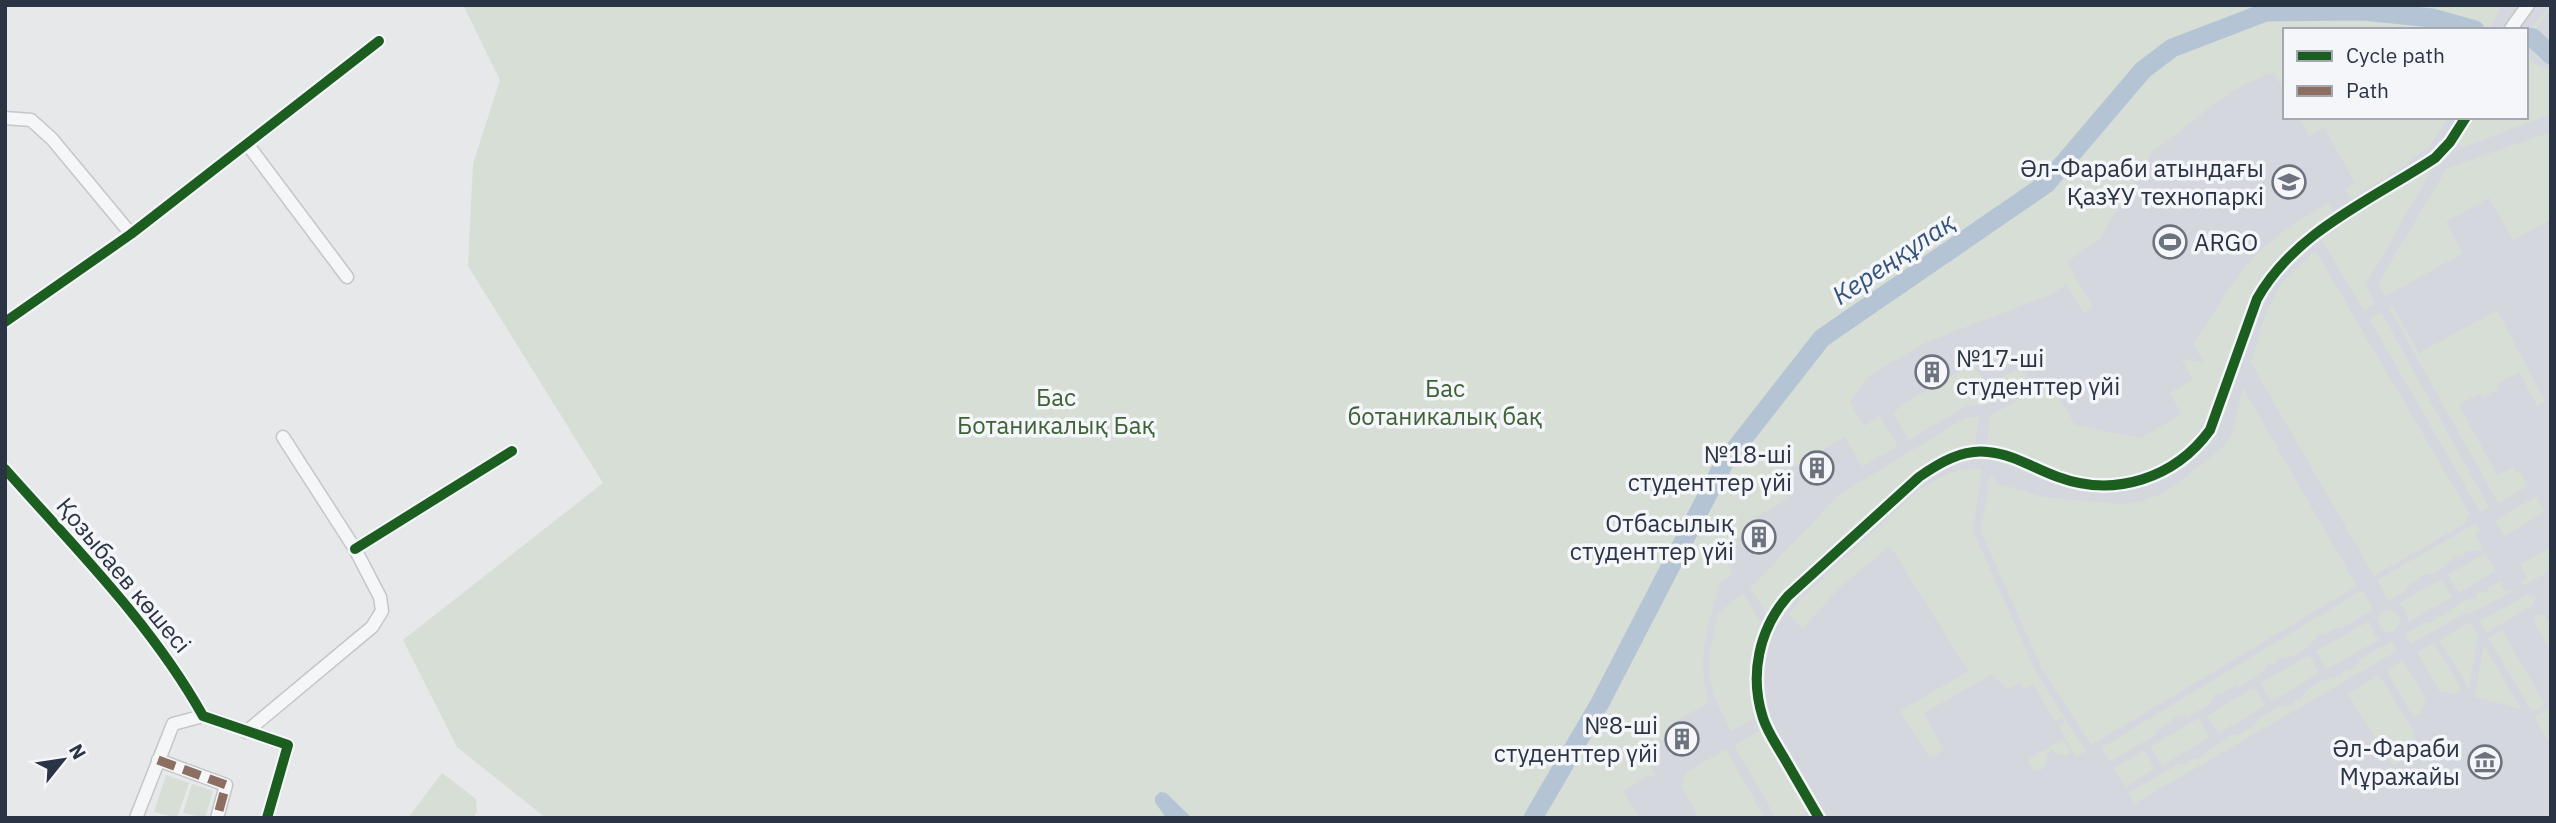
<svg xmlns="http://www.w3.org/2000/svg" width="2556" height="823" font-family="'IBM Plex Sans',sans-serif">
<style>
.built{fill:#d4d7dd}
.green{fill:#d6ded6}
.water{fill:#b4c4d5}
.lines{fill:none;stroke-linecap:round;stroke-linejoin:round}
.river{stroke:#b4c4d5;stroke-width:19}
.street-casing{stroke:#c4c6c8;stroke-width:15}
.street{stroke:#f5f6f7;stroke-width:12}
.quiet{stroke:#8d6e63;stroke-width:9;stroke-dasharray:18 9;stroke-linecap:butt}
.cycleway-casing{stroke:#f4f6f9;stroke-width:15}
.cycleway{stroke:#1b5e20;stroke-width:10}
.labels{text-anchor:middle;dominant-baseline:central;stroke-width:7;stroke-linejoin:round;paint-order:stroke}
.poi-label{font-size:24px;fill:#2b3445;stroke:#f4f6f9;text-anchor:end}
.park-label{font-size:24px;fill:#3f6138;stroke:#f4f6f9}
.street-label{font-size:24px;fill:#2b3445;stroke:#f4f6f9}
.water-label{font-size:26px;font-style:italic;fill:#34527a;stroke:#f4f6f9}
</style>
<rect width="100%" height="100%" fill="#e6e8ea"/>
<polygon class="built" points="2502,5 2551,5 2551,818 1539,818 1699,522 2100,164 2285,30 2285,117 2526,117 2526,30 2488,30"/>
<g class="green">
<path d="M463,5H2502L2488,30H2285V93L2274,73C2226,86 2193,125 2153,151L2100,239L2067,262L2093,307L2084,313L2066,285L2050,295L1927,342L1880,369L1866,380L1850,402L1864,426L1880,416L1898,446L1862,467L1844,437L1777,477L1789,498L1750,521L1754,529L1719,550L1733,574L1720,582C1707,630 1697,652 1708,703L1673,723L1677,731L1642,752L1656,776L1647,777L1624,791L1639,818H546L457,747L403,640L603,483L468,266L473,164L500,80Z"/>
<polygon points="2551,5 2551,11 2538,25 2536,32 2551,50 2551,65 2538,59 2527,40 2533,25"/>
<polygon points="2526,58 2529,58 2539,67 2551,69 2551,114 2462,148 2457,142 2474,117 2526,117"/>
<polygon points="2299,117 2450,117 2429,146 2404,166 2351,199 2345,190 2355,183 2324,128 2309,136"/>
<polygon points="2551,132 2551,220 2513,240 2489,198 2446,222 2463,253 2385,297 2378,283 2447,168"/>
<polygon points="2431,171 2366,285 2375,304 2364,311 2321,239 2419,175"/>
<path d="M2328,203L2335,214C2306,233 2274,253 2257,285C2222,347 2227,441 2149,470C2131,477 2111,481 2092,479C2070,478 2052,467 2032,458C2017,452 2002,447 1987,443L1990,416L2049,381L2075,425L2141,438L2181,414L2170,393L2193,379L2181,359L2204,362L2193,345C2212,316 2229,284 2253,258C2274,235 2302,219 2328,203Z"/>
<polygon points="2315,250 2470,514 2463,525 2374,576 2251,363 2265,315 2282,282"/>
<polygon points="2393,306 2419,353 2497,310 2545,401 2537,405 2519,372 2497,384 2499,389 2483,397 2480,393 2459,405 2497,475 2513,467 2516,472 2520,471 2528,486 2498,503 2389,308"/>
<polygon points="2381,312 2489,507 2480,512 2369,319"/>
<polygon points="1972,364 1987,386 2021,367 2028,378 1986,404 1967,406 1908,440 1893,413 1905,403"/>
<polygon points="2243,388 2357,586 2091,745 2042,669 1981,531 1990,473 1997,483 2044,497 2121,504 2141,501 2161,494 2178,483 2224,446 2233,431"/>
<polygon points="1979,416 1975,446 1950,453 1923,466 1775,600 1766,613 1750,588 1840,494 1965,418"/>
<polygon points="1961,469 1982,469 1973,531 2037,674 2086,751 2076,757 2058,727 2065,722 2062,718 2055,722 2033,684 2024,689 2020,683 2008,689 1991,675 1924,713 1944,750 1930,758 1900,711 1968,671 1890,546 1836,591 1803,629 1789,615 1801,598 1920,489 1943,476"/>
<polygon points="2537,496 2545,512 2504,536 2495,520"/>
<polygon points="2476,523 2480,530 2475,534 2483,548 2477,551 2467,551 2462,557 2455,557 2437,573 2423,575 2418,581 2412,582 2405,592 2388,601 2377,580"/>
<polygon points="2551,547 2551,570 2524,586 2521,582 2528,578 2520,564"/>
<polygon points="2485,553 2496,571 2458,593 2448,575"/>
<polygon points="2442,579 2452,597 2409,622 2404,608 2398,603"/>
<path d="M2500,581L2506,592L2512,589L2513,591L2477,611L2464,614L2411,644L2405,634L2423,623L2433,622L2437,617C2451,616 2453,600 2475,598L2479,592H2487L2489,587Z"/>
<path d="M2362,590L2374,609L2342,628L2331,629L2326,635L2319,634C2310,647 2293,660 2279,658L2274,664H2268L2260,675L2239,687L2236,685L2231,689L2226,690L2222,695L2215,694L2208,705L2188,717L2185,715L2174,718L2171,724H2165L2155,733L2156,735L2110,761L2101,748Z"/>
<path d="M1743,593L1761,622C1750,655 1750,684 1757,717L1731,732L1714,697L1709,674L1710,650L1718,613Z"/>
<polygon points="2529,594 2535,597 2534,605 2486,633 2479,621"/>
<circle cx="2389" cy="621" r="11"/>
<polygon points="2537,615 2544,615 2551,626 2551,652 2533,621"/>
<polygon points="2369,621 2375,636 2380,639 2326,670 2316,651"/>
<polygon points="2470,622 2478,636 2469,689 2439,640"/>
<polygon points="2502,630 2545,704 2532,712 2488,638"/>
<path d="M2391,641L2397,651L2134,804L2128,793L2179,764H2187L2192,759H2197L2230,736L2240,734C2245,729 2252,727 2258,721L2257,719L2278,707L2291,705L2295,699L2300,700C2309,686 2324,677 2340,676L2344,670H2351L2359,663V660Z"/>
<polygon points="2434,642 2462,690 2455,694 2439,691 2417,652"/>
<polygon points="2484,645 2521,709 2475,697"/>
<polygon points="2310,655 2319,673 2271,702 2261,683"/>
<polygon points="2403,660 2426,699 2421,713 2413,717 2386,670"/>
<path d="M2379,675L2413,730C2416,745 2409,764 2391,764L2348,694Z"/>
<polygon points="2254,687 2265,706 2218,734 2207,716"/>
<polygon points="2548,708 2551,713 2551,746 2534,717"/>
<polygon points="2199,718 2210,737 2162,766 2150,747"/>
<polygon points="1763,729 1809,811 1798,818 1776,818 1734,745"/>
<polygon points="2063,739 2071,753 2066,756 2056,754 2053,749 2046,754 2048,758 2044,768 2038,771 2032,769 2027,760"/>
<polygon points="1726,749 1765,818 1699,818 1681,787 1685,773"/>
<polygon points="2144,750 2155,769 2125,787 2114,768"/>
<polygon points="442,773 476,799 477,812 473,818 408,818"/>
<polygon points="166,775 189,783 177,818 154,812"/>
<polygon points="192,784 213,791 205,818 183,813"/>
</g>
<polygon class="water" points="1160,792 1166,793 1192,818 1166,818 1155,802 1155,797"/>
<g class="lines">
<g class="river">
<polyline points="2526,37 2533,38 2551,55"/>
<polyline points="1533,818 1600,703 1724,463 1822,338 2046,184 2143,70 2172,48 2266,12 2363,11 2432,18 2475,30"/>
</g>
<defs>
<g id="street">
<polyline points="2510,30 2528,5"/>
<polyline points="5,118 31,120 52,139 131,234"/>
<polyline points="248,145 347,277"/>
<polyline points="5,322 131,234 379,41"/>
<path d="M5,469C75,548 151,623 203,716L288,745L267,818"/>
<polyline points="355,549 512,451"/>
<polyline points="246,732 372,627 382,611 380,597 355,549 283,437"/>
<polyline points="158,760 226,785 217,818"/>
<polyline points="136,818 173,724 203,716"/>
<path d="M1819,818C1807,797 1795,777 1783,756C1776,744 1767,731 1763,718C1749,675 1759,629 1788,596L1919,477C1939,463 1962,449 1988,452C2013,454 2035,469 2058,477C2115,498 2175,478 2210,430L2257,299C2294,232 2373,199 2435,158L2450,142L2466,117"/>
</g>
</defs>
<use href="#street" class="street-casing"/>
<use href="#street" class="street"/>
<polyline class="quiet" points="158,760 226,785 217,818"/>
<defs>
<g id="cycleway">
<polyline points="5,322 131,234 379,41"/>
<path d="M5,469C75,548 151,623 203,716L288,745L267,818"/>
<polyline points="355,549 512,451"/>
<path d="M1819,818C1807,797 1795,777 1783,756C1776,744 1767,731 1763,718C1749,675 1759,629 1788,596L1919,477C1939,463 1962,449 1988,452C2013,454 2035,469 2058,477C2115,498 2175,478 2210,430L2257,299C2294,232 2373,199 2435,158L2450,142L2466,117"/>
</g>
</defs>
<use href="#cycleway" class="cycleway-casing"/>
<use href="#cycleway" class="cycleway"/>
</g>
<defs>
<symbol id="university-ring" viewBox="-11 -11 22 22"><circle r="9.5" fill="#f4f6f9" stroke="#6c737f" stroke-width="1.5"/><path d="M0-5L7-2L0 1L-7-2ZM-4 1L0 2.5L4 1V4Q0 6-4 4Z" fill="#6c737f"/></symbol>
<symbol id="stadium-ring" viewBox="-11 -11 22 22"><circle r="9.5" fill="#f4f6f9" stroke="#6c737f" stroke-width="1.5"/><path d="M0-5a6.5 5 0 1 0 0 10a6.5 5 0 1 0 0-10ZM-3.5-1.8h7v3.6h-7Z" fill="#6c737f"/></symbol>
<symbol id="building-ring" viewBox="-11 -11 22 22"><circle r="9.5" fill="#f4f6f9" stroke="#6c737f" stroke-width="1.5"/><path d="M-4-6H4V6H1V3H-1V6H-4ZM-2.5-4.3h1.7v1.8h-1.7ZM.8-4.3h1.7v1.8H.8ZM-2.5-1h1.7V.8h-1.7ZM.8-1h1.7V.8H.8Z" fill="#6c737f"/></symbol>
<symbol id="museum-ring" viewBox="-11 -11 22 22"><circle r="9.5" fill="#f4f6f9" stroke="#6c737f" stroke-width="1.5"/><path d="M0-6L6-3V-2H-6V-3ZM-5-1h2V3h-2ZM-1-1h2V3h-2ZM3-1h2V3H3ZM-6 4H6V6H-6Z" fill="#6c737f"/></symbol>
</defs>
<g fill-rule="evenodd">
<use href="#university-ring" x="2270" y="163" width="38" height="38"/>
<use href="#stadium-ring" x="2151" y="223" width="38" height="38"/>
<use href="#building-ring" x="1913" y="353" width="38" height="38"/>
<use href="#building-ring" x="1798" y="449" width="38" height="38"/>
<use href="#building-ring" x="1740" y="518" width="38" height="38"/>
<use href="#building-ring" x="1663" y="720" width="38" height="38"/>
<use href="#museum-ring" x="2466" y="743" width="38" height="38"/>
</g>
<g class="labels">
<g class="poi-label">
<text x="2264" y="168">Әл-Фараби атындағы<tspan x="2264" dy="28">ҚазҰУ технопаркі</tspan></text>
<text x="2194" y="242" text-anchor="start">ARGO</text>
<text x="1956" y="358" text-anchor="start">№17-ші<tspan x="1956" dy="28">студенттер үйі</tspan></text>
<text x="1792" y="454">№18-ші<tspan x="1792" dy="28">студенттер үйі</tspan></text>
<text x="1734" y="523">Отбасылық<tspan x="1734" dy="28">студенттер үйі</tspan></text>
<text x="1658" y="725">№8-ші<tspan x="1658" dy="28">студенттер үйі</tspan></text>
<text x="2460" y="748">Әл-Фараби<tspan x="2460" dy="28">Мұражайы</tspan></text>
</g>
<g class="park-label">
<text x="1445" y="388">Бас<tspan x="1445" dy="28">ботаникалық бақ</tspan></text>
<text x="1056" y="397">Бас<tspan x="1056" dy="28">Ботаникалық Бақ</tspan></text>
</g>
<g class="street-label">
<text transform="translate(124 575) rotate(50)">Қозыбаев көшесі</text>
</g>
<g class="water-label">
<text transform="translate(1893 258) rotate(-34)">Кереңқұлақ</text>
</g>
</g>
<rect width="2556" height="823" fill="none" stroke="#2b3445" stroke-width="14"/>
<rect x="2283" y="28" width="245" height="91" fill="#f4f6f9" stroke="#a4a8b1" stroke-width="2"/>
<rect x="2297" y="51" width="35" height="10" fill="#1b5e20" stroke="#a4a8b1" stroke-width="2"/>
<text x="2346" y="63" font-size="21" fill="#2b3445">Cycle path</text>
<rect x="2297" y="86" width="35" height="10" fill="#8d6e63" stroke="#a4a8b1" stroke-width="2"/>
<text x="2346" y="98" font-size="21" fill="#2b3445">Path</text>
<g transform="translate(63 760) rotate(60)" stroke="#f4f6f9" stroke-width="5" paint-order="stroke">
<path d="M0-5L12 26L0 18L-12 26Z" fill="#2b3445"/>
<text y="-10" font-size="19" font-weight="bold" text-anchor="middle" fill="#2b3445">N</text>
</g>
</svg>
